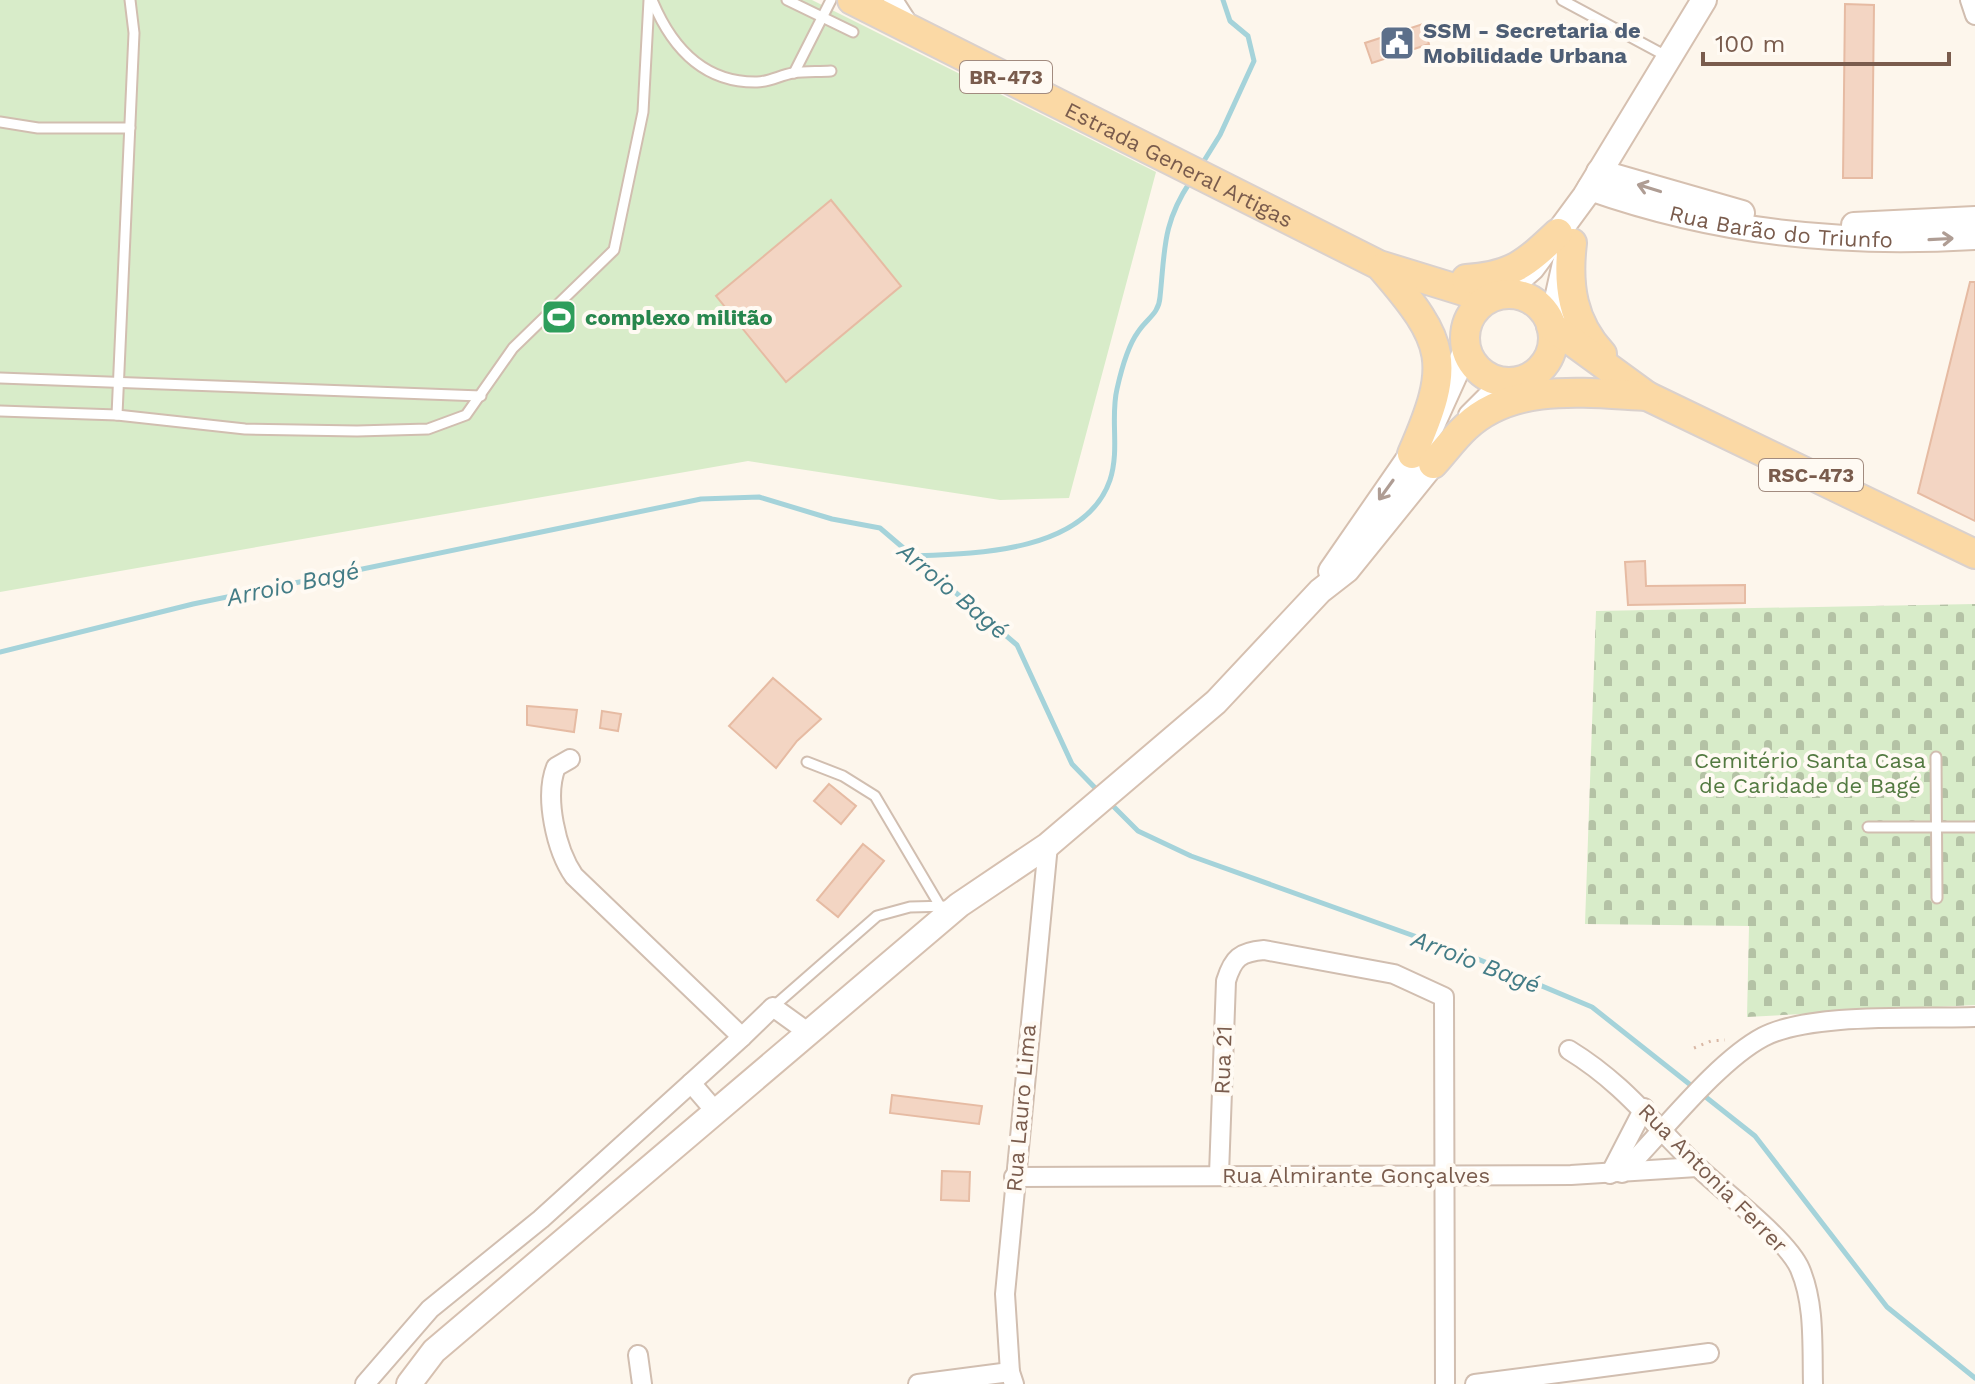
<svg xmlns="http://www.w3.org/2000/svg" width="1975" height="1384" font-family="'Work Sans',sans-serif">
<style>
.cemetery{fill:url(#cemetery-stones)}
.garden{fill:#d8ecc9}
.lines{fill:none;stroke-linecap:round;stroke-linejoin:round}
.stream{stroke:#a5d3da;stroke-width:5}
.building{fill:#f3d5c3;stroke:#e6bba3;stroke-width:2}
.lane-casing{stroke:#d1beb0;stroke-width:13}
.street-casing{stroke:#d1beb0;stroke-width:22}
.secondary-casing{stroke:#d6c0b0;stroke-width:28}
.primary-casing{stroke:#dad1cd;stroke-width:32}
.path{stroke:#d9b8a5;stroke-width:3;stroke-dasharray:2 6;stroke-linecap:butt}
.lane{stroke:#fff;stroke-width:9}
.street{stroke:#fff;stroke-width:18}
.secondary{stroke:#fff;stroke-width:24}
.primary{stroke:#fbd9a5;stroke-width:28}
.oneway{stroke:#af9d94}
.labels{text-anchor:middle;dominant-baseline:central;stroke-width:8;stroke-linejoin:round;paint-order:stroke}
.shield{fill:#fffaf3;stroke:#a28b7f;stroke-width:2}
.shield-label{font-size:20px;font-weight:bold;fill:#7a5c4d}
.service-label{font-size:22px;font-weight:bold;fill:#4e5e75;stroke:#fffaf3;text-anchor:start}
.street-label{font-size:22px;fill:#7a5c4d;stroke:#fffaf3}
.leisure-label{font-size:22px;font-weight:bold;fill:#27864d;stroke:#fffaf3;text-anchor:start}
.park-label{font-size:22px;fill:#537a41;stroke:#fffaf3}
.water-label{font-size:24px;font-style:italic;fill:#437c86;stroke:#fffaf3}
</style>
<defs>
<pattern id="cemetery-stones" width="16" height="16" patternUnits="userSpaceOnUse" patternTransform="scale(2)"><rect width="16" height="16" fill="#d8ecc9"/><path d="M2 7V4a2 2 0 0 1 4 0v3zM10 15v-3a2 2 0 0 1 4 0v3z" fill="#b4c2a5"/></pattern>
</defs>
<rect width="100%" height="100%" fill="#fdf6ec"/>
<polygon class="cemetery" points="1975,604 1975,1005 1747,1017 1749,926 1585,924 1596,611"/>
<polygon class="garden" points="0,0 812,0 1156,172 1069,498 1000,500 748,461 0,592"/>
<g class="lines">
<g class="stream">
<polyline points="1202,164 1220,135 1254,61 1248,36 1230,21 1223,0"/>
<path d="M911,556C973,554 1085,553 1110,480C1120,449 1110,418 1117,389C1121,371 1127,347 1138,332C1146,319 1159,314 1160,297C1165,251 1162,224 1190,182"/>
<polyline points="0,652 193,604 701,499 759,497 832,519 880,528 1017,645 1072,764 1101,794"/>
<polyline points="1111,804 1138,831 1191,856 1473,957 1592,1007 1755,1136 1887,1307 1975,1378"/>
</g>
</g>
<g class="building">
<polygon points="1845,4 1874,5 1872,178 1843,178"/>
<polygon points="1423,24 1429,44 1372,63 1365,43"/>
<polygon points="831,200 901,286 786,382 716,296"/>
<polygon points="1970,282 1975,282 1975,521 1918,493"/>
<polygon points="1645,561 1646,586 1745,585 1745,603 1628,605 1625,562"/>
<polygon points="773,678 821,719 797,741 776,768 729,726"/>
<polygon points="527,706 577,710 574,732 527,725"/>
<polygon points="602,711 621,714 618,731 600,728"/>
<polygon points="829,784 856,806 841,824 814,801"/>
<polygon points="863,844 884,861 838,917 817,900"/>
<polygon points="892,1095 982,1106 979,1124 890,1113"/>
<polygon points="942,1171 970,1172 969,1201 941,1200"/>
</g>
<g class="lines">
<defs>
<g id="lane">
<polyline points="130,0 134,33 117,415 245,429 357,431 428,429 466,415 513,348 614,250 643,112 649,0"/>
<path d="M652,0C671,46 702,83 757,82C769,82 781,75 793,73C805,71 818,72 831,71"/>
<polyline points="787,0 853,32"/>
<polyline points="1562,0 1668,57"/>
<polyline points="794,73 831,0"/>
<polyline points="0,122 38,128 130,128"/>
<polyline points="0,378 481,396"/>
<polyline points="0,411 117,415"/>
<polyline points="1936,757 1937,898"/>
<polyline points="807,762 843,776 875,796 940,906"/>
<polyline points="1868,827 1975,827"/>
<polyline points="773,1007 877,916 910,907 950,906"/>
</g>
<g id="street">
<polyline points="893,0 911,28"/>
<polyline points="1970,0 1975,15"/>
<path d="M570,759L556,767C544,797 556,850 574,876L742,1037L773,1007L809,1033"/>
<path d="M1569,1050C1626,1085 1653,1125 1700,1169C1724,1192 1788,1240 1800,1269C1815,1304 1812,1346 1813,1384"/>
<polyline points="691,1083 716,1112"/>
<path d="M1622,1173C1661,1134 1716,1062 1763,1037C1811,1012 1919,1019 1975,1017"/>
<path d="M1219,1174L1226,981C1233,958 1240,952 1264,950L1394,974L1444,997L1445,1384"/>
<polyline points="1610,1174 1644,1108"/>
<polyline points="1014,1177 1571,1175 1697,1167"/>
<polyline points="638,1355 642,1384"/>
<polyline points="365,1384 430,1309 541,1219 742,1037"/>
<polyline points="918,1384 1010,1372"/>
<polyline points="1014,1384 1010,1372 1005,1294 1048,845"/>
<polyline points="1475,1384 1709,1353"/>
</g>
<g id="secondary">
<polyline points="1599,172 1742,213"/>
<path id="s1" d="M1590,188C1718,233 1840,245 1975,237"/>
<polyline points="1854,225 1975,219"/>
<polyline points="1502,294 1532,268 1585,196 1704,0"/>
<polyline points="1551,326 1565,263"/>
<polyline points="1471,416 1505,382"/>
<polyline points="1331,571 1432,425 1466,350"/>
<polyline points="409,1384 434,1351 959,905 1048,845 1216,702 1320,591 1347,570 1443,451"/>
</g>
<g id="primary">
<path id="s2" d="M852,0L1379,265L1470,293L1502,294"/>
<path d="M1572,243C1567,285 1572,322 1602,354"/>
<path d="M1382,268C1447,343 1452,363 1412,454"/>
<path d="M1466,279C1512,276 1525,264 1558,233"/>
<circle cx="1509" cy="338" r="44"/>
<polyline points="1551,326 1647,396 1975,554"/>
<path d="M1433,464C1444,452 1454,438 1466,427C1514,382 1587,393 1647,396"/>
</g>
</defs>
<use href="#lane" class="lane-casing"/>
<use href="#street" class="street-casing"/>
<use href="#secondary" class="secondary-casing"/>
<use href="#primary" class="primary-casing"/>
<polyline class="path" points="1694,1048 1711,1041 1725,1040"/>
<use href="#lane" class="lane"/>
<use href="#street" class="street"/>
<use href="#secondary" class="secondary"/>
<use href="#primary" class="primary"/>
</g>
<defs><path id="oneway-shaft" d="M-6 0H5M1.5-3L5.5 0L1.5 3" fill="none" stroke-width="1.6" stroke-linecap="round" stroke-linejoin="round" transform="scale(2)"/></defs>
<g class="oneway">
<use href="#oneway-shaft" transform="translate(1649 188) rotate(-163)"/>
<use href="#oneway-shaft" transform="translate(1941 239) rotate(-3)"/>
<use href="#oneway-shaft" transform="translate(1386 490) rotate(126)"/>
</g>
<defs>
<symbol id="civic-square" viewBox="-11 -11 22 22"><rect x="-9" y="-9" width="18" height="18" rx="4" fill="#5c6f8a" stroke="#fffaf3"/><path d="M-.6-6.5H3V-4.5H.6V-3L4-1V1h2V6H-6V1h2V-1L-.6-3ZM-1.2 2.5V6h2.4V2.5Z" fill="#fff"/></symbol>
<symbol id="stadium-square" viewBox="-11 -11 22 22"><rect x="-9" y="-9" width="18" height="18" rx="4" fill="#2e9e5b" stroke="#fffaf3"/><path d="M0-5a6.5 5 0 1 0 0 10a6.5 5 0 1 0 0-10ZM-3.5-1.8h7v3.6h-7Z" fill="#fff"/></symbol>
</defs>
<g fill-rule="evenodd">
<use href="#civic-square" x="1377" y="23" width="40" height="40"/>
<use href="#stadium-square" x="539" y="297" width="40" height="40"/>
</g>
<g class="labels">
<g class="shield">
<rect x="960" y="61" width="92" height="32" rx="6"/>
<rect x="1759" y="459" width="104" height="32" rx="6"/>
</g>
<g class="shield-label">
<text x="1006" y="77">BR-473</text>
<text x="1811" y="475">RSC-473</text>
</g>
<g class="service-label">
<text x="1423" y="30">SSM - Secretaria de<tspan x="1423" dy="25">Mobilidade Urbana</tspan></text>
</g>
<g class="street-label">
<text stroke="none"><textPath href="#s2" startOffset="366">Estrada General Artigas</textPath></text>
<text stroke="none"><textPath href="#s1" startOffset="196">Rua Barão do Triunfo</textPath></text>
<text transform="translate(1223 1060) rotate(-88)">Rua 21</text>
<text transform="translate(1021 1108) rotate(-85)">Rua Lauro Lima</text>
<text x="1356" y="1175">Rua Almirante Gonçalves</text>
<text transform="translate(1713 1178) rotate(45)">Rua Antonia Ferrer</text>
</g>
<g class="leisure-label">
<text x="585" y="317">complexo militão</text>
</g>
<g class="park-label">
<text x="1810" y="760">Cemitério Santa Casa<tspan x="1810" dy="25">de Caridade de Bagé</tspan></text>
</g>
<g class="water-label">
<text transform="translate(293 584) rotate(-12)">Arroio Bagé</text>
<text transform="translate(953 591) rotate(40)">Arroio Bagé</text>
<text transform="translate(1476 962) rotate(21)">Arroio Bagé</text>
</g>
</g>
<path d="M1703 52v12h246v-12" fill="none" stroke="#7a5c4d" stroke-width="4"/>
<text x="1715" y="52" font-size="24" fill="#7a5c4d" stroke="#fffaf3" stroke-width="6" paint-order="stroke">100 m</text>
</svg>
